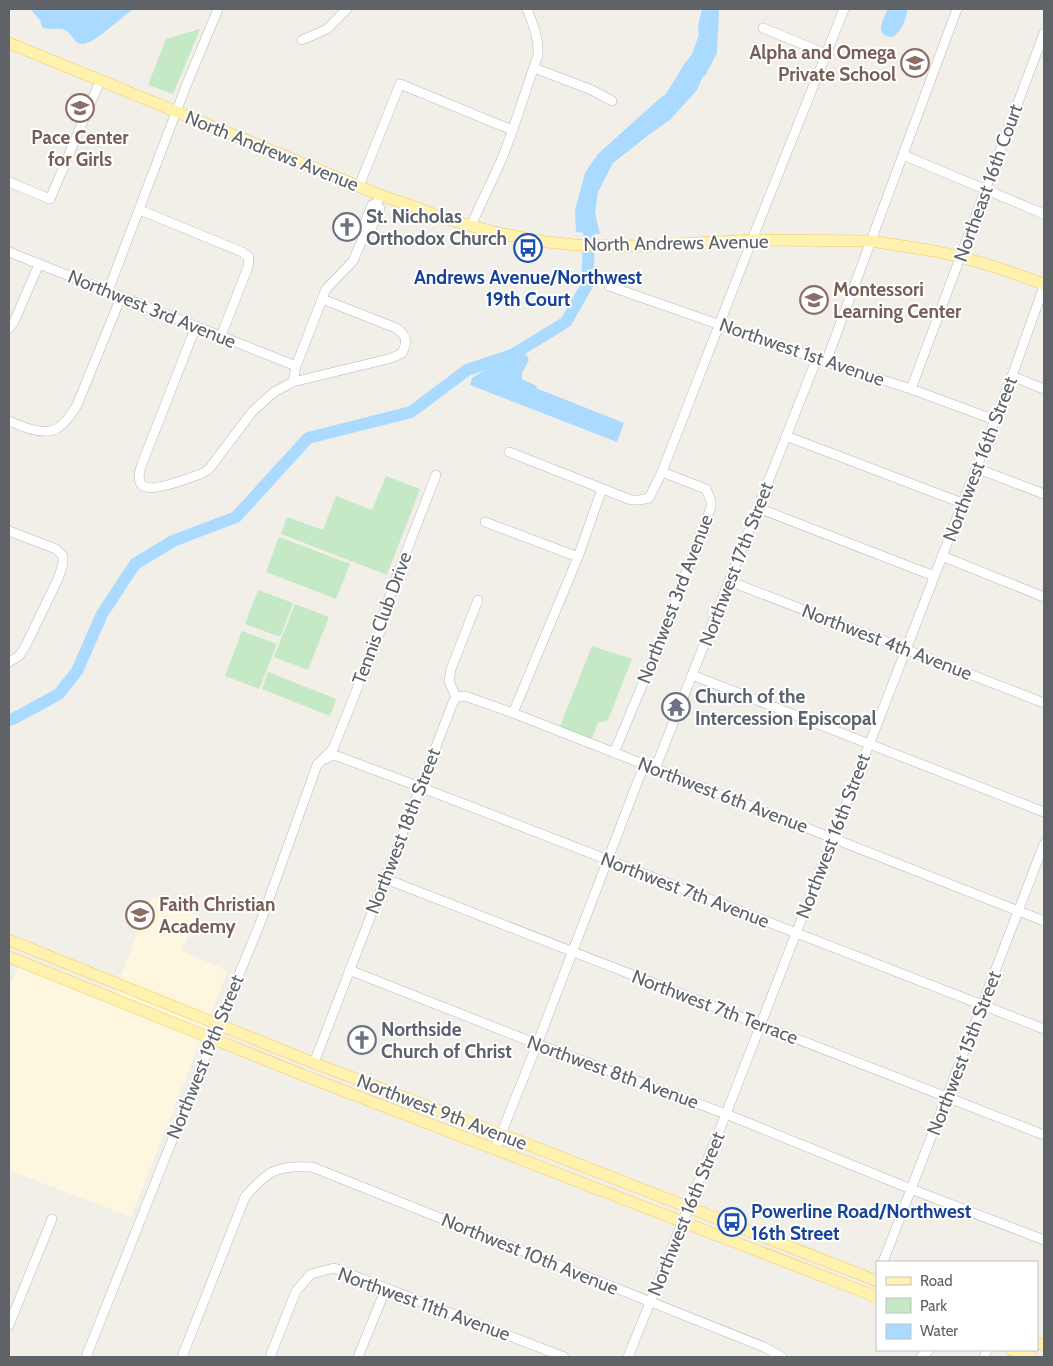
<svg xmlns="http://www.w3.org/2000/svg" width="1053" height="1366" font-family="Cabin,sans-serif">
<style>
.commercial{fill:#fef7e0}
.green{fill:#c5e8c5}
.water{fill:#aadaff}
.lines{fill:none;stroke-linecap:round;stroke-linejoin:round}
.river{stroke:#aadaff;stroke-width:12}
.minor-casing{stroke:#b5b8bc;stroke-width:10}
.major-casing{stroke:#f2c960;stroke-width:12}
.minor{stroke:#fff;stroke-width:9}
.major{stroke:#fff2af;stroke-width:11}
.labels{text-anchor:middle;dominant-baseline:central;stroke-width:4;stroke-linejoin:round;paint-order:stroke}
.education-label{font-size:19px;font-weight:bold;fill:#785e54;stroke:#fff;text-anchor:start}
.street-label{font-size:19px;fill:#5f6368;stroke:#fff}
.worship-label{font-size:19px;font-weight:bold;fill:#5b616d;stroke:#fff;text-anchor:start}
.transit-label{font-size:19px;font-weight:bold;fill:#164399;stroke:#fff}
</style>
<rect width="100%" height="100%" fill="#f1efe8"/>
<polygon class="commercial" points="152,897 197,915 182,951 228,971 131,1217 9,1170 9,988 18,966 110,1003"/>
<g class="green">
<polygon points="200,29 173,94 148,85 166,39"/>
<polygon points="386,476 420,489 387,575 281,534 287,517 323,530 336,496 372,510"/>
<polygon points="279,537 350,564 336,599 266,572"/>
<polygon points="258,590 293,603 280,637 245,624"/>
<polygon points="295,604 329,617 308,670 274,657"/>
<polygon points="242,631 277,644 259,689 225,676"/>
<polygon points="592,646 632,659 608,720 598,723 591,740 559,729"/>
<polygon points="268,672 336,699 330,716 262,689"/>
</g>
<g class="water">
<path d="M30,9H133C123,16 93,45 82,44C74,44 72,33 65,30C57,27 50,31 42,27L40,20Z"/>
<polygon points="702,9 719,9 717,53 705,76 703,76 697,90 671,119 646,137 613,163 598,192 595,214 600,234 576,232 575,210 585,173 598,154 659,99 666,94 685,63 692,54 699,35 698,26"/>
<path d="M888,9H908C905,21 903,29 893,37C873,36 883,20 888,9Z"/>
<polygon points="526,354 529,360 522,373 522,379 537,386 536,388 624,423 617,442 470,385 472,378 482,372"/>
</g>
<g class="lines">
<polyline class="river" points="9,720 13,719 59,694 77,671 102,614 135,564 173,541 236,517 308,438 411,412 467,370 512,355 566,322 587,285 590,216"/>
<defs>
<g id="minor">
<polyline points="763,28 826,54"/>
<polyline points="302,40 327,29 347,9"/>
<polyline points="534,68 592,90 612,101"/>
<polyline points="903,155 1044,214"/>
<polyline points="9,182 50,199 100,81"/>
<polyline points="359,186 400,84 512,130"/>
<polyline points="140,210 242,252 249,257 248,267 221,336"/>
<path d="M471,226C481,202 493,180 503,156C516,123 526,89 538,55C539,38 533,24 527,9"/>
<polyline points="363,238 368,236 380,209 377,203"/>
<polyline points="9,252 296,366"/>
<polyline points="609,286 826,362 911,389 995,420"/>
<polyline points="108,291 186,86 218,9"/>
<path d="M196,326L142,464C140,470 137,478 141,484C149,495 191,477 203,473L209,469L252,412L274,392L293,382L296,366L326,289L353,261L363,238L361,233L372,205L377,203L380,195"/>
<polyline points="9,328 14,322 39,264"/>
<polyline points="826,362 957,9"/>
<polyline points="1012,376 1044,389"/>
<path d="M293,382L392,358L402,353C408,341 407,336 396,328L322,299"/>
<polyline points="911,389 1044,33"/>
<path d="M9,421C22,427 47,437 59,427C67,422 72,413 77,405L121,297"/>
<polyline points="786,436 962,503"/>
<polyline points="509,452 631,500 640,500 649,498 662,472 752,240 844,9"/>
<polyline points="976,468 1044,494"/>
<polyline points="758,508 934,576"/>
<polyline points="485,522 578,557"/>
<polyline points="9,531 56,549 63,556 63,564 58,579 26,645 19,656 9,662"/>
<polyline points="942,556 1044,597"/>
<polyline points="729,581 1044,703"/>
<polyline points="692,675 1044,812"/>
<polyline points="456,697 465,696 513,713 1044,921"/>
<polyline points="456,697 449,681 451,669 478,600"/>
<polyline points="513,713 578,557 602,489"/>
<polyline points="614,753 653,659 711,507 711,501 706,489 662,472"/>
<polyline points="325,759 331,756 337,756 420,787 1044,1029"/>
<polyline points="655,769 817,358"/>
<polyline points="386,879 1044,1135"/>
<polyline points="349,970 537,1044 726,1114 911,1189 1044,1240"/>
<path d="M314,1063C361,944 405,824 452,705L456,697"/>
<polyline points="495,1149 536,1047 644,765"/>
<polyline points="883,1262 1044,844"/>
<polyline points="9,1325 52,1219"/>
<polyline points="86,1357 208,1050 261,921 317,765 333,749 381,629 380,624 398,573 436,475"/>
<path d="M182,1357L245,1197C267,1171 277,1165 312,1167L764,1347L782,1357"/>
<polyline points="270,1357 296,1291 311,1274 334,1268 564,1357"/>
<polyline points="358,1357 386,1288"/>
<polyline points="628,1357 726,1114 1012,376 1044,286"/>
<polyline points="921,1357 929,1350"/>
<polyline points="984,1357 987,1350"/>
</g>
<g id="major">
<polyline points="9,43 380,195 421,209 439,217 494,232 538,241 575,245 641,246 752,240 871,241 934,251 961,257 998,268 1044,284"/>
<polyline points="9,940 314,1063 501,1134 877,1281"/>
<polyline points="9,957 308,1077 877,1297"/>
<polyline points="1037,1343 1044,1345"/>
<polyline points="1012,1350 1032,1357"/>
</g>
</defs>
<use href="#minor" class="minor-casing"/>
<use href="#major" class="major-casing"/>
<use href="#minor" class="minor"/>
<use href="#major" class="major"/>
</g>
<defs>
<symbol id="school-ring" viewBox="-11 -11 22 22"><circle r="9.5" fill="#fff" stroke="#8d6e63" stroke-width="1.5"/><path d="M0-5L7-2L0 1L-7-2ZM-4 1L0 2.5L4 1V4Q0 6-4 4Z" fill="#8d6e63"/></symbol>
<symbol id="church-ring" viewBox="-11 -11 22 22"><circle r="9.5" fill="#fff" stroke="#6b7280" stroke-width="1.5"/><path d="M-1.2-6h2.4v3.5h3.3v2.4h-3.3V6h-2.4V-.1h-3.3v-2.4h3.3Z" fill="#6b7280"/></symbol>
<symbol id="bus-ring" viewBox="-11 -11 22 22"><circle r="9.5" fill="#fff" stroke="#1a4fb4" stroke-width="1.5"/><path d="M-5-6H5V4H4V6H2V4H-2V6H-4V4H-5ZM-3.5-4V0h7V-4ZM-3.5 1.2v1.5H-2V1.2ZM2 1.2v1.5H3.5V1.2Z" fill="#1a4fb4"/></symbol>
<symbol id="temple-ring" viewBox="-11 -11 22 22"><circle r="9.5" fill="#fff" stroke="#6b7280" stroke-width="1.5"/><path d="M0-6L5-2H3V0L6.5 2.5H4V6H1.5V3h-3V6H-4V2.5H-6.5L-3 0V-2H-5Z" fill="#6b7280"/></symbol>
</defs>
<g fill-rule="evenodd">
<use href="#school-ring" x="899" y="47" width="32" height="32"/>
<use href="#school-ring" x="64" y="92" width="32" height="32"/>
<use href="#church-ring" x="331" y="211" width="32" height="32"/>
<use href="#bus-ring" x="512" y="232" width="32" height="32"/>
<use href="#school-ring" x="798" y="284" width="32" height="32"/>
<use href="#temple-ring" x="660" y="691" width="32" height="32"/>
<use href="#school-ring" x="124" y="899" width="32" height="32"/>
<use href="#church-ring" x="346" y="1024" width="32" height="32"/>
<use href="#bus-ring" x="716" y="1206" width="32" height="32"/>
</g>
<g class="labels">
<g class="education-label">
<text x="896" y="52" text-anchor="end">Alpha and Omega<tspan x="896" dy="22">Private School</tspan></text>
<text x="80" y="137" text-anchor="middle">Pace Center<tspan x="80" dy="22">for Girls</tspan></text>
<text x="833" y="289">Montessori<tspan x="833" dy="22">Learning Center</tspan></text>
<text x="159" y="904">Faith Christian<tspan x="159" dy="22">Academy</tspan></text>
</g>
<g class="street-label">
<text transform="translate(272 151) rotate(22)">North Andrews Avenue</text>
<text transform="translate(988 183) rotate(-70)">Northeast 16th Court</text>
<text transform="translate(676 243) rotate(-1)">North Andrews Avenue</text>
<text transform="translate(152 309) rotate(22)">Northwest 3rd Avenue</text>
<text transform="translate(802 352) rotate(19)">Northwest 1st Avenue</text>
<text transform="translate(980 459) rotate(-69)">Northwest 16th Street</text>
<text transform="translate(736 564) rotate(-69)">Northwest 17th Street</text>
<text transform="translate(675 599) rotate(-69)">Northwest 3rd Avenue</text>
<text transform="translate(382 618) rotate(-70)">Tennis Club Drive</text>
<text transform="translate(887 642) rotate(21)">Northwest 4th Avenue</text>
<text transform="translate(723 795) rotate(21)">Northwest 6th Avenue</text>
<text transform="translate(403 831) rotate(-69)">Northwest 18th Street</text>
<text transform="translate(833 836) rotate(-69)">Northwest 16th Street</text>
<text transform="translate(685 890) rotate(21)">Northwest 7th Avenue</text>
<text transform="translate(715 1007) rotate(21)">Northwest 7th Terrace</text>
<text transform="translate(964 1053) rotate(-69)">Northwest 15th Street</text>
<text transform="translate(205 1057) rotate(-68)">Northwest 19th Street</text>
<text transform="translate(613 1072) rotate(20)">Northwest 8th Avenue</text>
<text transform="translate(442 1112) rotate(21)">Northwest 9th Avenue</text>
<text transform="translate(686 1214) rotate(-68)">Northwest 16th Street</text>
<text transform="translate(530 1254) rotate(22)">Northwest 10th Avenue</text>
<text transform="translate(424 1304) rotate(20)">Northwest 11th Avenue</text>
</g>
<g class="worship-label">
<text x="366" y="216">St. Nicholas<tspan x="366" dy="22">Orthodox Church</tspan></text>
<text x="695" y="696">Church of the<tspan x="695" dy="22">Intercession Episcopal</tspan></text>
<text x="381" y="1029">Northside<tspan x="381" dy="22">Church of Christ</tspan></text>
</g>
<g class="transit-label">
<text x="528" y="277">Andrews Avenue/Northwest<tspan x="528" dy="22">19th Court</tspan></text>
<text x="751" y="1211" text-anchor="start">Powerline Road/Northwest<tspan x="751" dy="22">16th Street</tspan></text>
</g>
</g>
<rect width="1053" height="1366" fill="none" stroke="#5f6368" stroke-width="20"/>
<rect x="876" y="1261" width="162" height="90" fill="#ffffff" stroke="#bfc1c3"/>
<rect x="886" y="1277" width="25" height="8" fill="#fff2af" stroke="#bfc1c3"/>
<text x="920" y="1286" font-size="15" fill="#5f6368">Road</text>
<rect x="886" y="1298" width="25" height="15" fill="#c5e8c5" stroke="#bfc1c3"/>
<text x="920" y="1311" font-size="15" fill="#5f6368">Park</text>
<rect x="886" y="1324" width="25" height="15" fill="#aadaff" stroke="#bfc1c3"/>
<text x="920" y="1336" font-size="15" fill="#5f6368">Water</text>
</svg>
